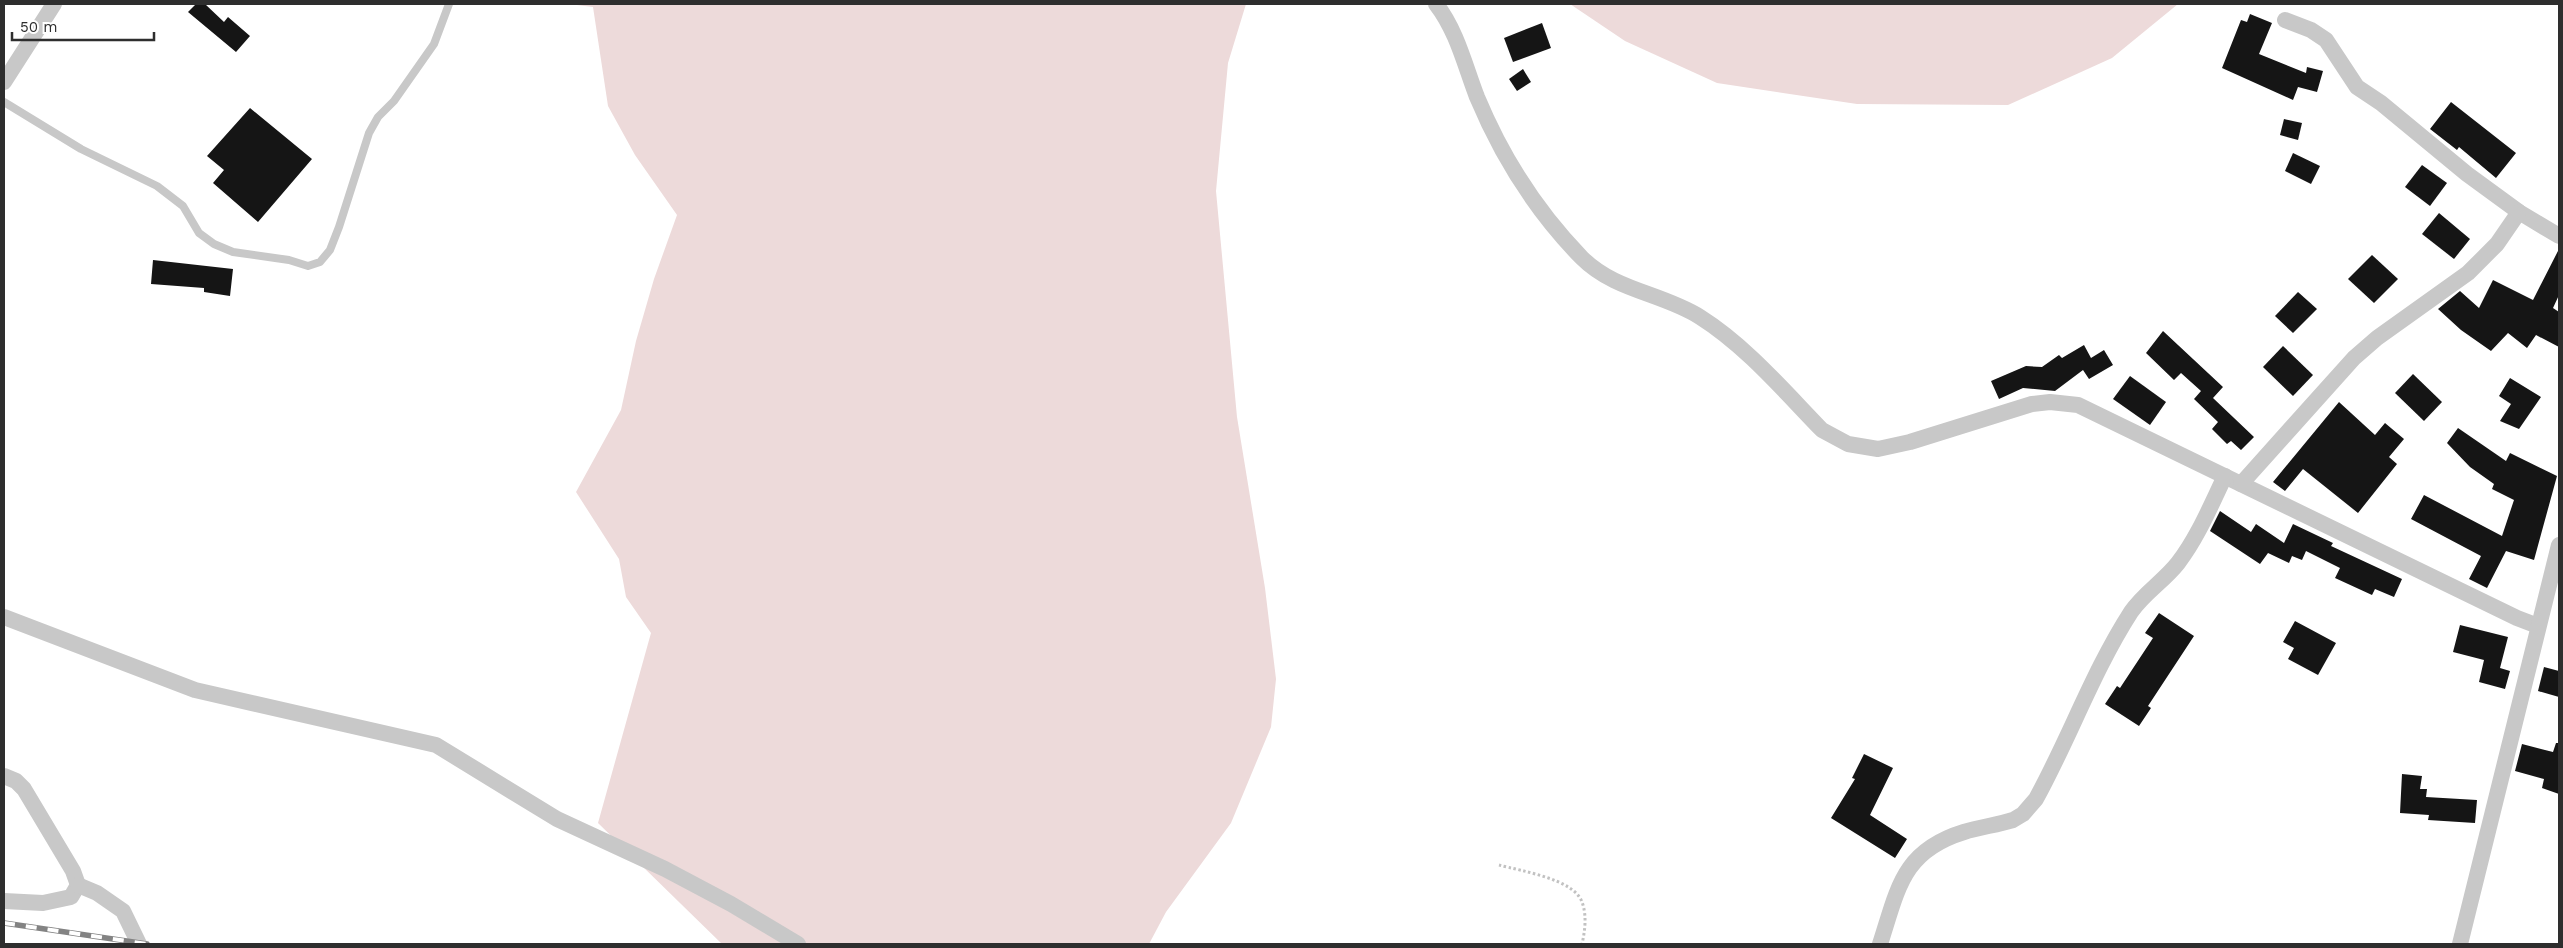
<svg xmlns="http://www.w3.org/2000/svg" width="2563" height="948" font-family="'Work Sans',sans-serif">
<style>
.green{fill:#eddada}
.building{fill:#151515}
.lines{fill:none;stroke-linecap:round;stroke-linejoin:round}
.path{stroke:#c2c2c2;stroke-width:3;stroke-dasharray:2.5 2.5;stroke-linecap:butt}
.service{stroke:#c8c8c8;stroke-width:8}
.minor{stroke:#c8c8c8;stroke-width:16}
.rail-casing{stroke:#838383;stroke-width:5.5}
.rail{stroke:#fff;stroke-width:4;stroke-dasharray:11;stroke-linecap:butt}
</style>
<rect width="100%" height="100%" fill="#fff"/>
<g class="green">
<polygon points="569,4 1246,4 1228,63 1216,191 1237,417 1265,588 1276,679 1271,727 1231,823 1166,912 1149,944 722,944 598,823 651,633 626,597 619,559 576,492 621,410 636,341 654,279 677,215 635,155 608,106 593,7"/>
<polygon points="1570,4 2178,4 2112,58 2008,105 1857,104 1717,83 1625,41"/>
</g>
<g class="building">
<polygon points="196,4 205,4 224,22 228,17 250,36 236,52 188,12"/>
<polygon points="2250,14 2272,23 2259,54 2306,73 2307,67 2323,71 2317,92 2298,87 2293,100 2222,68 2241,20 2247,22"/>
<polygon points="1542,23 1551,48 1513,62 1504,38"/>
<polygon points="1523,69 1531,82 1517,91 1509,79"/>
<polygon points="2451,102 2516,153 2496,178 2459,147 2457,150 2430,129"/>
<polygon points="250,108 312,159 258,222 213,183 224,170 207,156"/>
<polygon points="2284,119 2302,123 2298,140 2280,135"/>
<polygon points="2293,153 2320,166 2311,184 2285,171"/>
<polygon points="2422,165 2447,183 2430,206 2405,187"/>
<polygon points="2439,213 2470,239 2454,259 2422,234"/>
<polygon points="2559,249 2559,295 2553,308 2559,312 2559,347 2536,335 2527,348 2508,333 2491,351 2461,330 2438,309 2460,291 2479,308 2493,280 2533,300"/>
<polygon points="2372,255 2398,279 2374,303 2348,279"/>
<polygon points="153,260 233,269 230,296 204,292 204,288 151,284"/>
<polygon points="2298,292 2317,309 2293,333 2275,316"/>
<polygon points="2163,331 2223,387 2213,398 2254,437 2241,450 2231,441 2227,444 2212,429 2218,422 2194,399 2201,391 2181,373 2174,380 2146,353"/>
<polygon points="2084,345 2091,358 2104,350 2113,365 2089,379 2083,370 2055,391 2023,388 1999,399 1991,381 2026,366 2042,367 2059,355 2062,358"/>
<polygon points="2283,346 2313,375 2293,396 2263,367"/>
<polygon points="2413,374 2442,402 2424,421 2395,393"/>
<polygon points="2130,376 2166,402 2150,425 2113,399"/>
<polygon points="2510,378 2541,397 2519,429 2500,421 2511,404 2499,396"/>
<polygon points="2339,402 2375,435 2385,423 2404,439 2389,457 2397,464 2358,513 2303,469 2285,491 2273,482"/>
<polygon points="2458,428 2506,461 2510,453 2557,476 2534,560 2506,551 2487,588 2469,579 2481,556 2411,519 2424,495 2502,536 2514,500 2492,489 2494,484 2470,467 2447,443"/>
<polygon points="2220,511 2251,532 2256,524 2284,543 2293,524 2333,543 2331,546 2402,579 2394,597 2375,589 2372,595 2335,578 2340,568 2306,551 2302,560 2292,556 2289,563 2268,553 2260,564 2210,531"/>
<polygon points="2159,613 2194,636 2148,706 2151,708 2139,726 2105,704 2117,686 2120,688 2153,638 2145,633"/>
<polygon points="2295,621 2336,643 2318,675 2288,659 2294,648 2283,642"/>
<polygon points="2460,625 2508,637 2500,668 2510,671 2505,689 2479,682 2484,660 2453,652"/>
<polygon points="2544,667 2559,671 2559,697 2538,691"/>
<polygon points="2556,743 2559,743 2559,794 2542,788 2544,779 2515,771 2522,744 2553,752"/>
<polygon points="1864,754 1893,768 1870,815 1907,839 1895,858 1831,818 1855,779 1852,778"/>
<polygon points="2402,774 2422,776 2420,789 2427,789 2426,797 2477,800 2475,823 2428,820 2429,815 2400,813"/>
</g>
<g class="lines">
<path class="path" d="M1499,865C1521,871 1574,879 1582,902C1587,915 1585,931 1582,944"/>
<polyline class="service" points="4,102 81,149 157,186 183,206 199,233 214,244 233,252 289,260 308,266 320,262 330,250 339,227 369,133 378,117 394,101 434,44 449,4"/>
<g class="minor">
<path d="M1436,4C1457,31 1465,66 1477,97C1502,157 1537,212 1582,258C1615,291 1662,293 1700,317C1746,346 1784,391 1822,430L1848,444L1878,449L1910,442L2032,404L2050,402L2078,405L2517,618L2538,626"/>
<polyline points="2285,20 2311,30 2326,40 2357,87 2381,103 2467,174 2519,212 2559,236"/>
<polyline points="4,82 54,4"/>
<polyline points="2241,484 2354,358 2377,338 2468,273 2497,244 2519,212"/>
<polyline points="4,617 195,690 436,745 557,819 665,869 731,904 798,944"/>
<polyline points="4,776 16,781 24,789 73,871 78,885 71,897 43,903 4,901"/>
<polyline points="78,885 97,893 123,911 139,944"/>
<path d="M1880,944C1898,889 1902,851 1964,832C1980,827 1997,825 2013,820L2023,814L2036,799C2070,737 2093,671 2131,612C2144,593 2164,581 2178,563C2198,537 2211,505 2225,476"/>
<polyline points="2460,944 2559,545"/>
</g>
<defs>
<polyline id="rail" points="4,923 147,944"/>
</defs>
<use href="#rail" class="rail-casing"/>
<use href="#rail" class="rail"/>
</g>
<rect width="2563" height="948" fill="none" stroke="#2e2e2e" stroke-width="10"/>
<path d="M12 32v8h142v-8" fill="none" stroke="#2e2e2e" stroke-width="2.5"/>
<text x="20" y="32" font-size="15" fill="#2e2e2e" stroke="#ffffff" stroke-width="4" paint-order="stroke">50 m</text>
</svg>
